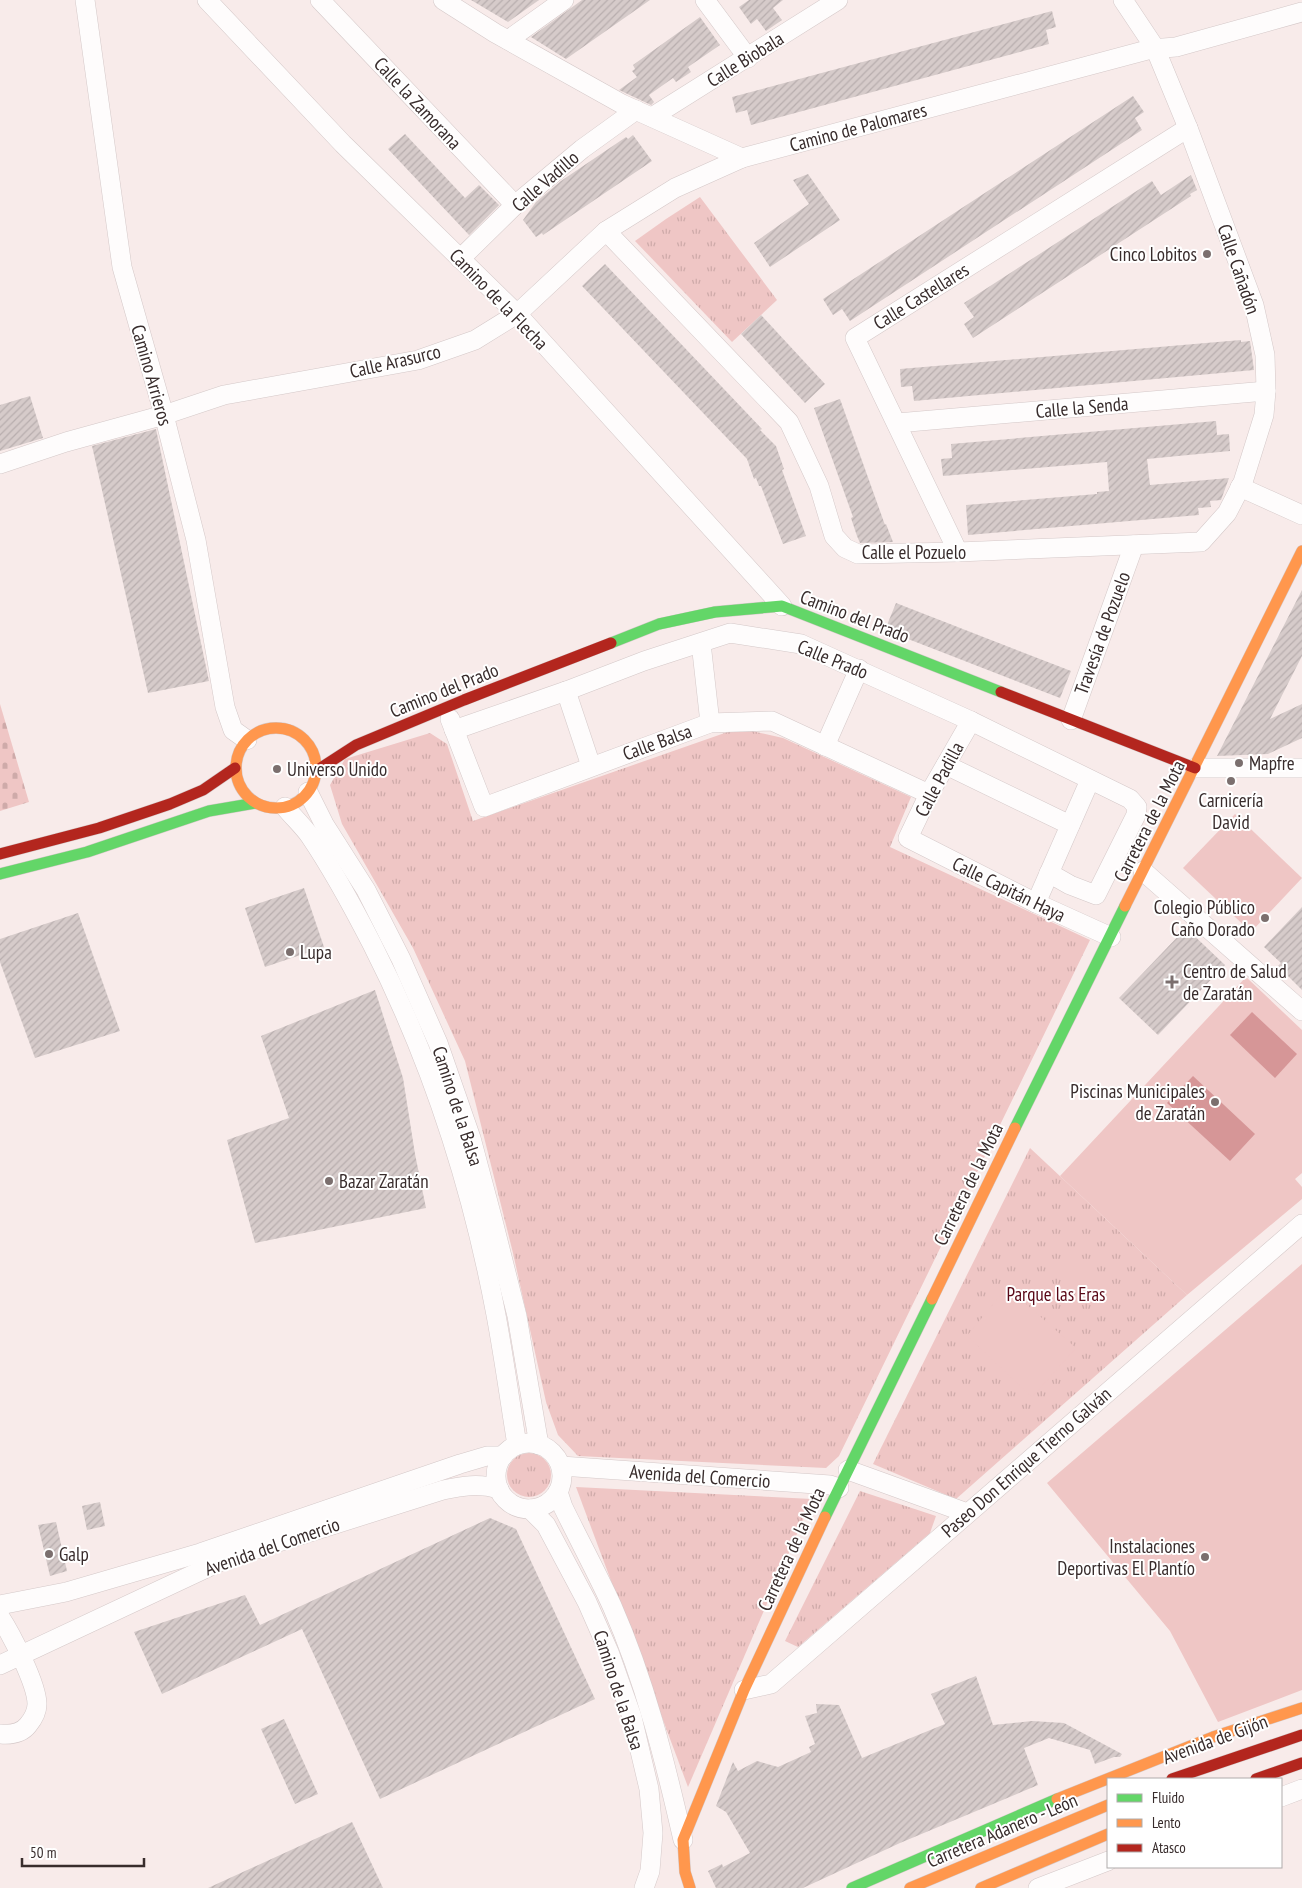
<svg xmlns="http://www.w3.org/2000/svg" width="1302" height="1888" font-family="'PT Sans Narrow',sans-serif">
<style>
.grass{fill:url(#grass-tufts)}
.cemetery{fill:url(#cemetery-stones)}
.garden{fill:#efc6c5}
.water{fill:#d69697}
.building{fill:url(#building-hatch)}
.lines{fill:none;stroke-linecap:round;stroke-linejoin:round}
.street-casing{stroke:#d4c8c8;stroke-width:20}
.fast-casing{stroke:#d4c8c8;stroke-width:12}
.slow-casing{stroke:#d4c8c8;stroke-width:12}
.jam-casing{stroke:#d4c8c8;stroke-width:12}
.street{stroke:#fefcfc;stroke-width:19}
.fast{stroke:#63d668;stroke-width:11}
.slow{stroke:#ff974d;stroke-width:11}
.jam{stroke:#b3261e;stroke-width:11}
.poi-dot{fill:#7b6f6e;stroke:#fff;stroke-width:2}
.labels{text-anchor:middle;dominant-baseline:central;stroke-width:4;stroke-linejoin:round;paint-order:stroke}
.street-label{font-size:19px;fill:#382c2c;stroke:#fff}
.poi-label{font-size:19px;fill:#382c2c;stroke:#fff;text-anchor:start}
.park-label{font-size:19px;fill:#590817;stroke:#fff}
</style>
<defs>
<pattern id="grass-tufts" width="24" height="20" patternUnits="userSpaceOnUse" patternTransform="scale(1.25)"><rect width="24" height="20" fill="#efc6c5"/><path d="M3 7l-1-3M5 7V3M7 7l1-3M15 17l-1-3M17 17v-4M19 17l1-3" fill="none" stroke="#ceaaa9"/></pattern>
<pattern id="cemetery-stones" width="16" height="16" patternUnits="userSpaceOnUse" patternTransform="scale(1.25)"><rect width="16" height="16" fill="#efc6c5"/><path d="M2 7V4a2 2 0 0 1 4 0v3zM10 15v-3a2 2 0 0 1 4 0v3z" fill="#ceaaa9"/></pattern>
<pattern id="building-hatch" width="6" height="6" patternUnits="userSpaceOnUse" patternTransform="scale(1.25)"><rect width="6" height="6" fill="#d6cbca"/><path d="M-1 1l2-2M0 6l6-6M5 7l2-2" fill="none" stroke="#b8aeae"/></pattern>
</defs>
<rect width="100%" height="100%" fill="#f8ebea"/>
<g class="grass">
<polygon points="700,197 777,300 732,342 635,241 666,219"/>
<polygon points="739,728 783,738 911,797 890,847 1090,940 839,1456 826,1468 578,1456 558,1435 546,1402 513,1253 465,1061 413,948 342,824 330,785 345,759 430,733 447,744 473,821"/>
<polygon points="1030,1148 1187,1295 956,1499 873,1464"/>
<circle cx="529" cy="1475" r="22"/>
<polygon points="576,1487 812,1499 688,1787"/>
<polygon points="860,1491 936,1516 930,1533 798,1647 785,1641"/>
</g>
<polygon class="cemetery" points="0,704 29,802 0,811"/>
<g class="garden">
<polygon points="1235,814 1302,878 1251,932 1183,868"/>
<polygon points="1246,977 1302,1030 1302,1173 1295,1179 1302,1187 1302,1199 1187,1295 1060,1176"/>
<polygon points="1073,1256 1109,1291 1093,1306 1057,1272"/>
<polygon points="1302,1264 1302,1690 1218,1722 1170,1631 1047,1483"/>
<polygon points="1007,1287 1076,1348 1032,1397 967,1336"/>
</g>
<g class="water">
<polygon points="1252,1012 1297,1054 1275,1078 1230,1035"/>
<polygon points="1193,1076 1255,1134 1230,1161 1167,1103"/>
</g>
<g class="building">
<polygon points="471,0 539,0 508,22"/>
<polygon points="582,0 650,0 566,59 531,37"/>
<polygon points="749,0 783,0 773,8 782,20 766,31 757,19 751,24 739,7"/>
<polygon points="1052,11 1056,27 1046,30 1049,44 751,125 747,110 736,113 732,97"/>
<polygon points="700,17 720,45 688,67 691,72 676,82 673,78 649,95 654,102 651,105 619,90 637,77 632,71 635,69 633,65"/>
<polygon points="1133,96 1144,112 1135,118 1142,130 850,321 842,309 833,315 823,299"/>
<polygon points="405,134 465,198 479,185 499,205 469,235 388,149"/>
<polygon points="633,135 652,161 543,235 542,233 536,237 523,220 536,202 561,181 626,137 628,139"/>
<polygon points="808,174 840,220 770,267 754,243 809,204 793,180"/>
<polygon points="1191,175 1197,190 1190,194 1191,196 973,338 964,324 974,317 964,303 1152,181 1161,195"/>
<polygon points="605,264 762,429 760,430 776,446 784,469 782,470 806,536 783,544 761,486 759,486 756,478 754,479 747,459 582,286"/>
<polygon points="761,315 825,384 805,403 741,334"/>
<polygon points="1241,340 1241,342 1250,341 1254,370 914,401 912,386 901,387 900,369"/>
<polygon points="30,396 43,438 0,451 0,405"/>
<polygon points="840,399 885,525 886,524 893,542 860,543 857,536 851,518 853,517 814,408"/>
<polygon points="1216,421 1217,435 1229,434 1230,451 1147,459 1150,485 1229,478 1221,500 1210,501 1211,507 1198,508 1199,515 968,535 966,505 1097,494 1097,492 1109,491 1107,462 943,476 941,459 952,458 951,444"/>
<polygon points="156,429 209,681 148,693 92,446"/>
<polygon points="1302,590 1302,656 1270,719 1302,704 1302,738 1268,754 1217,756"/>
<polygon points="896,603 1071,671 1060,698 885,630"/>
<polygon points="304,888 324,947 265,967 245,908"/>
<polygon points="1302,907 1302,990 1278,966 1281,963 1264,947"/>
<polygon points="78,913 120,1031 35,1058 0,962 0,939"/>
<polygon points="1186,928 1225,965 1158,1035 1119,998"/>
<polygon points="375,990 403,1078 415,1154 426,1208 255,1243 227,1140 289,1118 261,1036"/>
<polygon points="100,1502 105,1526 87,1530 82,1506"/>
<polygon points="490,1518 516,1529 595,1699 380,1799 302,1629 162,1694 134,1632 245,1595 260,1625"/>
<polygon points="56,1522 67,1571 50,1576 38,1525"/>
<polygon points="976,1676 993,1725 1032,1721 1064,1723 1122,1754 1120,1757 1114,1757 1095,1764 1090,1750 1049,1738 1024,1748 1038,1785 900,1843 803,1888 716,1888 708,1871 722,1864 723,1867 750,1853 726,1812 716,1806 733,1762 738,1771 757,1761 778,1767 811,1752 809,1747 815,1744 805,1716 817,1713 816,1704 839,1705 862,1758 945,1724 931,1694"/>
<polygon points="284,1719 318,1794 295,1804 261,1729"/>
<polygon points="352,1822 383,1888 208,1888"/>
</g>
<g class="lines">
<defs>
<g id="street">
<polyline points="85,0 122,267 164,415 196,540 225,707 233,730 247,740"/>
<polyline points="207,0 343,144 517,314 782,606"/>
<polyline points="320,0 515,205"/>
<polyline points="443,0 495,33 622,104 742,158"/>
<polyline points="705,0 748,58"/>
<polyline points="508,40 564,0"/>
<polyline points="652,117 838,0"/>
<polyline points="606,231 789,422 819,486 834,536 845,548 858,554 958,552 1201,542 1227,513 1243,482 1264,415 1266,391 1265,355 1254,305 1188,128 1155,48 1123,0"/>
<polyline points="460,259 515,205 582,149 636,110"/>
<polyline points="897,423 1266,391"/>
<polyline points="0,464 66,442 164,415 224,395 418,360 475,340 517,314 606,231 675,188 742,158 1151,49 1176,47 1302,12"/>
<polyline points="1240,487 1302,515"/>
<polyline points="958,552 855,338 1188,128"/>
<polyline points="701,643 710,723"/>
<polyline points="566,691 591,766"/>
<polyline points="450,719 484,807 710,723 772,721 929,794"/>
<polyline points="1071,720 1134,545"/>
<polyline points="971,721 929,794 908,838 1036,903 1111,937"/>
<polyline points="454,730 566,691 644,661 730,633 801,644 971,721 1130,799 1137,807 1136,815 1096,895 1070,885 1049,873"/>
<polyline points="825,746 859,669"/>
<polyline points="946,765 1070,825"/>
<polyline points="1195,768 1302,768"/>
<polyline points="308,792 324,824 366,890 401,959 438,1043 471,1138 493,1221 517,1316 539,1445"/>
<path d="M285,807C293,817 303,826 310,836C333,870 353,907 372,944C431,1060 472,1187 496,1315C504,1358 510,1402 517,1445"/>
<polyline points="1143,871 1302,1011"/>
<polyline points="1036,903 1090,780"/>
<circle cx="529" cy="1476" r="33"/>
<polyline points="561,1466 830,1485 839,1488"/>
<polyline points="848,1470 967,1513"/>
<path d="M558,1492L563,1507C579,1540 597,1573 612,1606C645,1681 665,1761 683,1840"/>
<polyline points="530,1509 546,1525 587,1602 609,1652 632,1717 649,1789 653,1833 650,1871 644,1888"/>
<polyline points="0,1605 66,1592 200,1553 460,1464 487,1456 503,1456"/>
<path d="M0,1617C11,1634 37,1684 37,1704C37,1712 33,1719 28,1725C21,1734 11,1735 0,1734"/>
<path d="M0,1665L228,1558L443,1490C462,1486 479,1483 499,1489"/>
<polyline points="744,1690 771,1684 1302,1224"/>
<polyline points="1281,1797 1302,1789"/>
<polyline points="1038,1888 1108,1861"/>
</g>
<g id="fast">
<polyline points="611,643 659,624 715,612 782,606 1001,692"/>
<polyline points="0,874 87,852 209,811 256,803"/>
<polyline points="1015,1128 1125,906"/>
<polyline points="825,1517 932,1299"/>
<polyline points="852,1888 1057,1799"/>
</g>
<g id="slow">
<circle cx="276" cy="768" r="40"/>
<polyline points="1125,906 1302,551"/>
<polyline points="932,1299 1015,1128"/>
<polyline points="1057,1799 1213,1737 1302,1708"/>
<polyline points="690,1888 685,1872 683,1840 744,1690 825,1517"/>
<polyline points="910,1888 1108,1805"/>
<polyline points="981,1888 1108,1834"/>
</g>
<g id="jam">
<polyline points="1001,692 1195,768"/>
<polyline points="316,771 356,745 464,700 611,643"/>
<polyline points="0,854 99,828 170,804 203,790 235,768"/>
<polyline points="1172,1779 1302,1735"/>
<polyline points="1256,1779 1302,1763"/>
</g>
</defs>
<use href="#street" class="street-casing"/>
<use href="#fast" class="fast-casing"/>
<use href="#slow" class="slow-casing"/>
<use href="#jam" class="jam-casing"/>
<use href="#street" class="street"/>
<use href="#fast" class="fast"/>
<use href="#slow" class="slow"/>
<use href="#jam" class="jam"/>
</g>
<g class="poi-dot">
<circle cx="1207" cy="254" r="5"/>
<circle cx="1239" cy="763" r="5"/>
<circle cx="277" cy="769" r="5"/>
<circle cx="1231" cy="781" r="5"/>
<circle cx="1265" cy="918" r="5"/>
<circle cx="290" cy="952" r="5"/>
<path d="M1169.5 974.5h5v5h5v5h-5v5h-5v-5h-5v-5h5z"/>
<circle cx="1215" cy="1102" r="5"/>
<circle cx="329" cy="1181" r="5"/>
<circle cx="49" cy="1554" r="5"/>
<circle cx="1205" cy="1557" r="5"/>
</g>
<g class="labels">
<g class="street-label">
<text transform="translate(745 59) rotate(-32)">Calle Biobala</text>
<text transform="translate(418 103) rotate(47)">Calle la Zamorana</text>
<text transform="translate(858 127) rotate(-15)">Camino de Palomares</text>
<text transform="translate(545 181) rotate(-41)">Calle Vadillo</text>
<text transform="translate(1239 269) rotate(71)">Calle Cañadón</text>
<text transform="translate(921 296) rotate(-32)">Calle Castellares</text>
<text transform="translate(499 299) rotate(46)">Camino de la Flecha</text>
<text transform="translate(395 361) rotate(-13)">Calle Arasurco</text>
<text transform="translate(152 375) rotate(74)">Camino Arrieros</text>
<text transform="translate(1082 407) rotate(-5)">Calle la Senda</text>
<text x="914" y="552">Calle el Pozuelo</text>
<text transform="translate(855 616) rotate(21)">Camino del Prado</text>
<text transform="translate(1102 633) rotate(-70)">Travesía de Pozuelo</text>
<text transform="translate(833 659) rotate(22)">Calle Prado</text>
<text transform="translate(444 690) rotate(-22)">Camino del Prado</text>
<text transform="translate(657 742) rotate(-20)">Calle Balsa</text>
<text transform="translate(939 779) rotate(-62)">Calle Padilla</text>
<text transform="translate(1149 821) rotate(-63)">Carretera de la Mota</text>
<text transform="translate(1009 889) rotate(26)">Calle Capitán Haya</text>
<text transform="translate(458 1106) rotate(72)">Camino de la Balsa</text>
<text transform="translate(968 1184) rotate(-64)">Carretera de la Mota</text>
<text transform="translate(1026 1462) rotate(-41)">Paseo Don Enrique Tierno Galván</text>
<text transform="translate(700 1476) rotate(4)">Avenida del Comercio</text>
<text transform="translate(272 1546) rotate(-19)">Avenida del Comercio</text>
<text transform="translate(791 1549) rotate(-65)">Carretera de la Mota</text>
<text transform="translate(619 1690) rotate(72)">Camino de la Balsa</text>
<text transform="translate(1215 1739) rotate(-20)">Avenida de Gijón</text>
<text transform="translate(1002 1830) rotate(-23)">Carretera Adanero - León</text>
</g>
<g class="poi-label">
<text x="1197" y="254" text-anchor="end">Cinco Lobitos</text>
<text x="1249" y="763">Mapfre</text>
<text x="287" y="769">Universo Unido</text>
<text x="1231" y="800" text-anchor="middle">Carnicería<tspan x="1231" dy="22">David</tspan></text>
<text x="1255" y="907" text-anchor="end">Colegio Público<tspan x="1255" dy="22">Caño Dorado</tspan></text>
<text x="300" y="952">Lupa</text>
<text x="1183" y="971">Centro de Salud<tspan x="1183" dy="22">de Zaratán</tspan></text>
<text x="1205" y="1091" text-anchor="end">Piscinas Municipales<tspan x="1205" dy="22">de Zaratán</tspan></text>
<text x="339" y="1181">Bazar Zaratán</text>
<text x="1195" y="1546" text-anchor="end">Instalaciones<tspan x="1195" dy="22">Deportivas El Plantío</tspan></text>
<text x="59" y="1554">Galp</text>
</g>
<g class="park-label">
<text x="1056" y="1294">Parque las Eras</text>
</g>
</g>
<rect x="1107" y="1778" width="175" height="90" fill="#ffffff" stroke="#afabab"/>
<rect x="1117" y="1794" width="25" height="8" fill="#63d668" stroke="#afabab"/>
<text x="1152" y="1803" font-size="15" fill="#382c2c">Fluido</text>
<rect x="1117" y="1819" width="25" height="8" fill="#ff974d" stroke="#afabab"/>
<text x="1152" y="1828" font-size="15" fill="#382c2c">Lento</text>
<rect x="1117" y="1844" width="25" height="8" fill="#b3261e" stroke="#afabab"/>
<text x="1152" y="1853" font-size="15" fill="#382c2c">Atasco</text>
<path d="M22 1858v8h122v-8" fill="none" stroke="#382c2c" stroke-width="2.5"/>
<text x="30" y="1858" font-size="15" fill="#382c2c" stroke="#ffffff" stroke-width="4" paint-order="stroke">50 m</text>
</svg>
